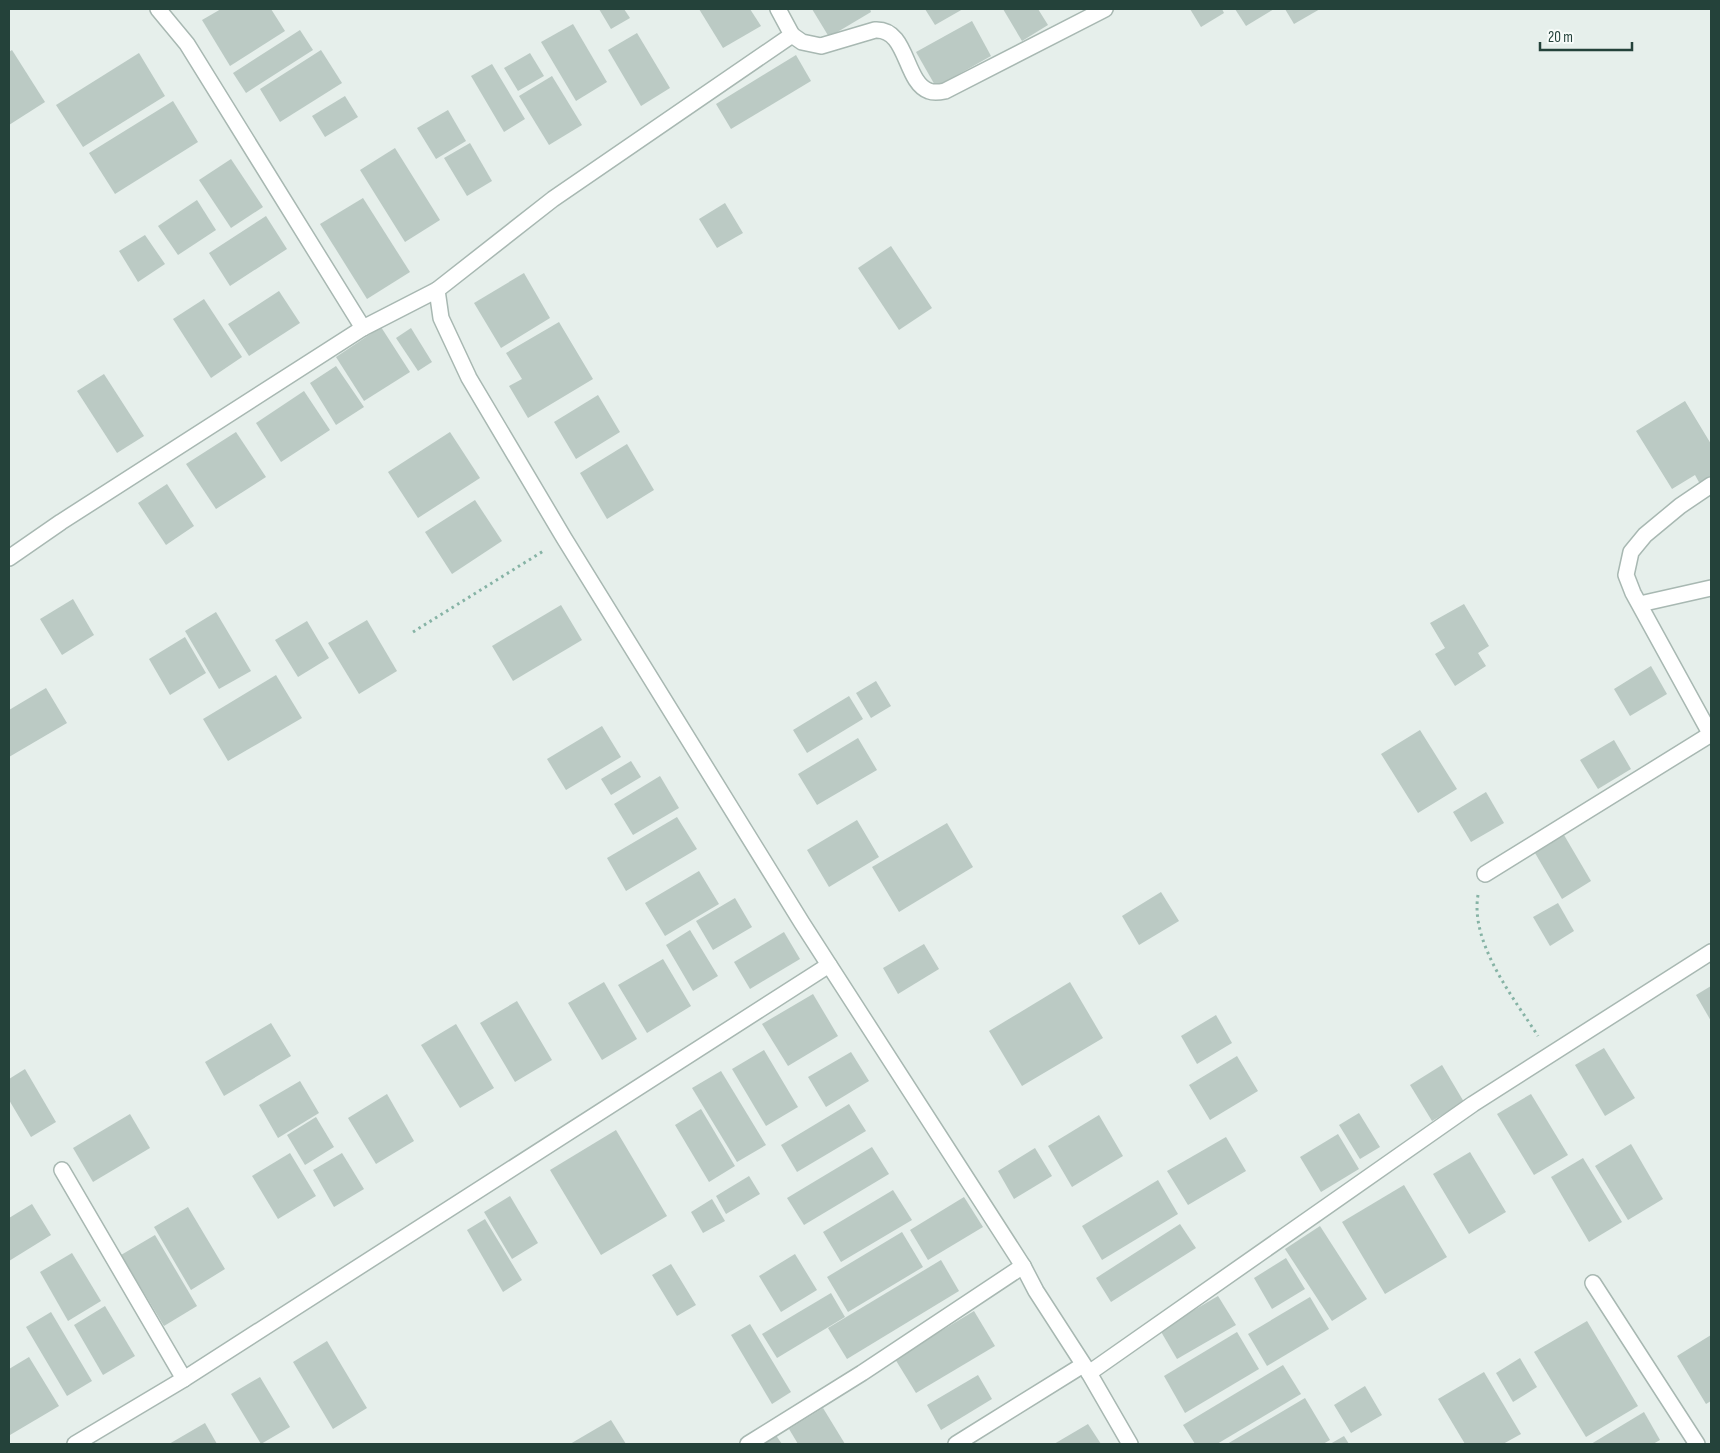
<svg xmlns="http://www.w3.org/2000/svg" width="1720" height="1453" font-family="'Sofia Sans Condensed',sans-serif">
<style>
.building{fill:#bbcac4}
.lines{fill:none;stroke-linecap:round;stroke-linejoin:round}
.minor-casing{stroke:#a8b8b2;stroke-width:18}
.path{stroke:#86b3a5;stroke-width:3;stroke-dasharray:2.5 4;stroke-linecap:butt}
.minor{stroke:#fff;stroke-width:15}
</style>
<rect width="100%" height="100%" fill="#e6efeb"/>
<g class="building">
<polygon points="221,9 271,9 285,31 230,66 202,20"/>
<polygon points="599,9 624,9 630,18 611,29"/>
<polygon points="699,9 750,9 761,26 723,48"/>
<polygon points="812,9 870,9 871,12 829,37"/>
<polygon points="925,9 963,9 935,25"/>
<polygon points="1003,9 1038,9 1048,25 1022,41"/>
<polygon points="1190,9 1222,9 1224,13 1201,27"/>
<polygon points="1235,9 1274,9 1246,26"/>
<polygon points="1285,9 1320,9 1294,24"/>
<polygon points="972,21 991,56 936,87 916,52"/>
<polygon points="573,24 607,82 576,101 541,42"/>
<polygon points="300,30 313,50 246,93 233,73"/>
<polygon points="637,33 670,88 641,106 608,50"/>
<polygon points="12,50 45,102 9,125 9,52"/>
<polygon points="321,50 342,83 280,122 260,89"/>
<polygon points="139,53 165,96 83,147 56,105"/>
<polygon points="530,53 544,76 518,91 504,68"/>
<polygon points="796,55 811,81 731,129 716,104"/>
<polygon points="492,64 525,119 504,132 471,76"/>
<polygon points="552,76 582,125 549,145 519,96"/>
<polygon points="345,96 358,117 325,137 312,116"/>
<polygon points="173,101 198,142 115,194 89,153"/>
<polygon points="448,110 466,141 436,159 417,128"/>
<polygon points="470,143 492,181 467,196 444,158"/>
<polygon points="395,148 440,220 405,242 360,170"/>
<polygon points="231,159 263,207 231,228 199,180"/>
<polygon points="363,198 410,272 367,299 320,224"/>
<polygon points="197,200 216,230 178,255 158,226"/>
<polygon points="725,203 743,233 717,248 699,219"/>
<polygon points="266,216 287,249 230,286 209,253"/>
<polygon points="145,235 165,264 138,282 119,251"/>
<polygon points="891,246 932,308 899,330 858,268"/>
<polygon points="524,273 550,318 501,348 474,303"/>
<polygon points="279,291 300,323 249,356 228,324"/>
<polygon points="204,299 242,357 211,378 173,319"/>
<polygon points="559,322 593,379 528,418 509,386 522,379 506,353"/>
<polygon points="381,327 410,372 364,401 336,357"/>
<polygon points="411,328 432,362 418,371 396,338"/>
<polygon points="336,366 364,407 336,425 310,383"/>
<polygon points="104,374 144,436 117,453 77,391"/>
<polygon points="304,391 330,430 281,462 256,423"/>
<polygon points="598,395 620,432 576,459 554,422"/>
<polygon points="1685,401 1711,444 1711,477 1700,484 1695,475 1672,489 1636,431"/>
<polygon points="236,432 266,477 216,509 186,464"/>
<polygon points="450,432 480,478 418,518 388,472"/>
<polygon points="627,444 654,490 607,519 580,473"/>
<polygon points="167,484 194,526 166,545 138,503"/>
<polygon points="475,500 502,541 452,574 425,532"/>
<polygon points="73,599 94,635 62,655 40,619"/>
<polygon points="1464,604 1489,646 1478,653 1486,666 1455,686 1435,654 1445,648 1430,623"/>
<polygon points="561,605 582,640 513,681 492,646"/>
<polygon points="216,612 251,671 219,689 185,631"/>
<polygon points="367,620 397,671 359,694 328,643"/>
<polygon points="307,621 329,658 298,677 275,640"/>
<polygon points="185,637 206,673 170,695 149,659"/>
<polygon points="1651,666 1667,694 1630,716 1614,689"/>
<polygon points="276,675 302,718 228,761 203,719"/>
<polygon points="876,681 891,706 871,718 856,693"/>
<polygon points="46,688 67,723 9,757 9,710"/>
<polygon points="849,696 863,719 807,753 793,730"/>
<polygon points="602,726 621,757 566,790 547,759"/>
<polygon points="1420,730 1457,789 1418,813 1381,754"/>
<polygon points="858,738 877,770 817,805 798,774"/>
<polygon points="1614,740 1631,769 1598,789 1580,760"/>
<polygon points="631,761 641,777 611,795 601,779"/>
<polygon points="660,776 679,808 633,835 614,804"/>
<polygon points="1486,792 1504,823 1471,842 1453,812"/>
<polygon points="677,817 697,849 626,891 607,858"/>
<polygon points="857,820 879,857 829,887 807,850"/>
<polygon points="947,823 973,867 899,912 872,867"/>
<polygon points="1564,835 1591,881 1562,899 1535,853"/>
<polygon points="699,871 719,904 665,936 645,903"/>
<polygon points="1161,892 1179,921 1139,945 1122,916"/>
<polygon points="735,898 752,927 713,950 696,921"/>
<polygon points="1558,903 1574,931 1550,946 1533,917"/>
<polygon points="690,930 718,976 693,991 666,945"/>
<polygon points="784,932 800,959 750,989 734,962"/>
<polygon points="924,944 939,969 898,994 883,968"/>
<polygon points="663,959 691,1006 647,1033 618,985"/>
<polygon points="604,982 637,1039 602,1060 568,1003"/>
<polygon points="1070,982 1103,1038 1022,1086 989,1031"/>
<polygon points="1711,986 1711,1021 1696,995"/>
<polygon points="813,994 838,1036 788,1066 762,1024"/>
<polygon points="517,1001 552,1060 515,1082 480,1023"/>
<polygon points="1216,1015 1232,1043 1197,1064 1181,1036"/>
<polygon points="271,1023 291,1056 224,1096 205,1062"/>
<polygon points="456,1024 494,1088 460,1108 421,1045"/>
<polygon points="1604,1048 1635,1098 1605,1116 1575,1065"/>
<polygon points="764,1050 798,1107 766,1126 732,1069"/>
<polygon points="851,1052 869,1081 826,1107 808,1077"/>
<polygon points="1237,1056 1258,1091 1210,1120 1189,1085"/>
<polygon points="1442,1065 1464,1102 1432,1121 1410,1085"/>
<polygon points="25,1069 56,1122 31,1137 9,1100 9,1079"/>
<polygon points="721,1071 766,1145 737,1162 692,1088"/>
<polygon points="300,1081 319,1113 278,1138 259,1105"/>
<polygon points="387,1094 414,1141 376,1164 348,1118"/>
<polygon points="1531,1094 1568,1155 1534,1175 1497,1114"/>
<polygon points="849,1104 866,1131 797,1172 781,1145"/>
<polygon points="701,1109 735,1166 709,1182 675,1125"/>
<polygon points="1359,1113 1380,1147 1360,1159 1339,1125"/>
<polygon points="130,1114 150,1148 93,1182 73,1148"/>
<polygon points="1099,1115 1123,1156 1072,1187 1048,1146"/>
<polygon points="316,1117 334,1147 305,1165 287,1135"/>
<polygon points="616,1130 667,1216 601,1255 550,1170"/>
<polygon points="1338,1134 1359,1169 1321,1192 1300,1157"/>
<polygon points="1226,1137 1246,1171 1188,1205 1167,1171"/>
<polygon points="1631,1144 1663,1199 1628,1220 1595,1166"/>
<polygon points="872,1147 889,1174 804,1225 787,1198"/>
<polygon points="1035,1148 1052,1176 1014,1199 998,1171"/>
<polygon points="1470,1152 1506,1212 1469,1234 1433,1174"/>
<polygon points="290,1153 316,1196 278,1219 252,1176"/>
<polygon points="342,1153 364,1189 334,1207 313,1170"/>
<polygon points="1583,1158 1622,1222 1589,1242 1551,1177"/>
<polygon points="749,1176 760,1194 726,1214 716,1196"/>
<polygon points="1158,1180 1178,1214 1102,1260 1082,1226"/>
<polygon points="1404,1185 1447,1257 1385,1294 1342,1222"/>
<polygon points="893,1190 912,1220 841,1262 823,1232"/>
<polygon points="510,1196 538,1243 512,1259 484,1212"/>
<polygon points="964,1197 983,1227 928,1260 910,1230"/>
<polygon points="712,1199 725,1221 703,1233 691,1212"/>
<polygon points="32,1204 51,1235 9,1261 9,1218"/>
<polygon points="188,1207 225,1269 191,1290 154,1227"/>
<polygon points="485,1219 522,1280 503,1292 467,1230"/>
<polygon points="1180,1224 1196,1248 1111,1302 1096,1278"/>
<polygon points="1320,1226 1367,1299 1332,1321 1285,1249"/>
<polygon points="902,1232 923,1267 848,1312 827,1277"/>
<polygon points="155,1235 197,1306 164,1326 121,1255"/>
<polygon points="72,1253 101,1301 68,1321 40,1272"/>
<polygon points="795,1254 817,1290 781,1312 759,1276"/>
<polygon points="1286,1258 1305,1289 1272,1309 1254,1278"/>
<polygon points="941,1260 959,1291 847,1359 828,1328"/>
<polygon points="671,1264 696,1305 677,1316 652,1275"/>
<polygon points="831,1293 845,1317 777,1358 762,1334"/>
<polygon points="1218,1296 1236,1325 1177,1359 1160,1330"/>
<polygon points="1310,1297 1329,1329 1267,1366 1248,1334"/>
<polygon points="105,1306 135,1356 103,1375 74,1325"/>
<polygon points="974,1311 995,1346 916,1393 895,1359"/>
<polygon points="51,1312 92,1381 67,1396 26,1327"/>
<polygon points="1587,1321 1638,1406 1586,1437 1534,1352"/>
<polygon points="750,1324 791,1392 772,1404 731,1335"/>
<polygon points="1237,1332 1259,1369 1185,1413 1164,1376"/>
<polygon points="1711,1335 1711,1401 1706,1404 1677,1356"/>
<polygon points="327,1341 367,1408 333,1429 293,1362"/>
<polygon points="29,1357 59,1406 10,1435 9,1369"/>
<polygon points="1520,1358 1537,1387 1513,1402 1496,1373"/>
<polygon points="1283,1365 1301,1394 1217,1444 1195,1444 1183,1425"/>
<polygon points="1484,1372 1521,1434 1503,1444 1465,1444 1438,1399"/>
<polygon points="978,1375 992,1399 941,1430 927,1405"/>
<polygon points="260,1377 290,1427 261,1444 231,1394"/>
<polygon points="1365,1386 1382,1415 1351,1433 1334,1405"/>
<polygon points="1305,1398 1330,1440 1323,1444 1227,1444"/>
<polygon points="823,1408 845,1444 798,1444 789,1429"/>
<polygon points="1644,1412 1660,1440 1653,1444 1591,1444"/>
<polygon points="611,1420 626,1444 570,1444"/>
<polygon points="205,1423 217,1444 169,1444"/>
<polygon points="1088,1424 1101,1444 1054,1444"/>
<polygon points="775,1434 782,1444 758,1444"/>
<polygon points="1344,1436 1349,1444 1330,1444"/>
</g>
<g class="lines">
<defs>
<g id="minor">
<polyline points="158,9 187,44 363,328"/>
<polyline points="778,9 792,35 553,199 437,290 441,318 469,378 564,538 802,923 1023,1266 1036,1291 1089,1373 1130,1444"/>
<path d="M792,35L802,42L821,46L875,30C908,28 904,82 929,91C934,93 940,92 945,91L1105,9"/>
<polyline points="9,558 61,522 363,328 437,290"/>
<polyline points="1640,604 1711,588"/>
<polyline points="1711,735 1633,593 1626,575 1631,552 1645,535 1680,506 1711,485"/>
<polyline points="1485,874 1711,734"/>
<polyline points="62,1170 184,1379"/>
<polyline points="1593,1283 1697,1444"/>
<polyline points="1089,1373 1473,1104 1711,952"/>
<polyline points="75,1444 184,1379 829,965"/>
<polyline points="748,1444 862,1373 1023,1266"/>
<polyline points="956,1444 1083,1365"/>
</g>
</defs>
<use href="#minor" class="minor-casing"/>
<g class="path">
<polyline points="413,632 545,550"/>
<path d="M1478,895C1470,943 1513,997 1538,1036"/>
</g>
<use href="#minor" class="minor"/>
</g>
<rect width="1720" height="1453" fill="none" stroke="#24423a" stroke-width="20"/>
<path d="M1540 42v8h92v-8" fill="none" stroke="#24423a" stroke-width="2.5"/>
<text x="1548" y="42" font-size="15" fill="#24423a" stroke="#f7fbf9" stroke-width="4" paint-order="stroke">20 m</text>
</svg>
